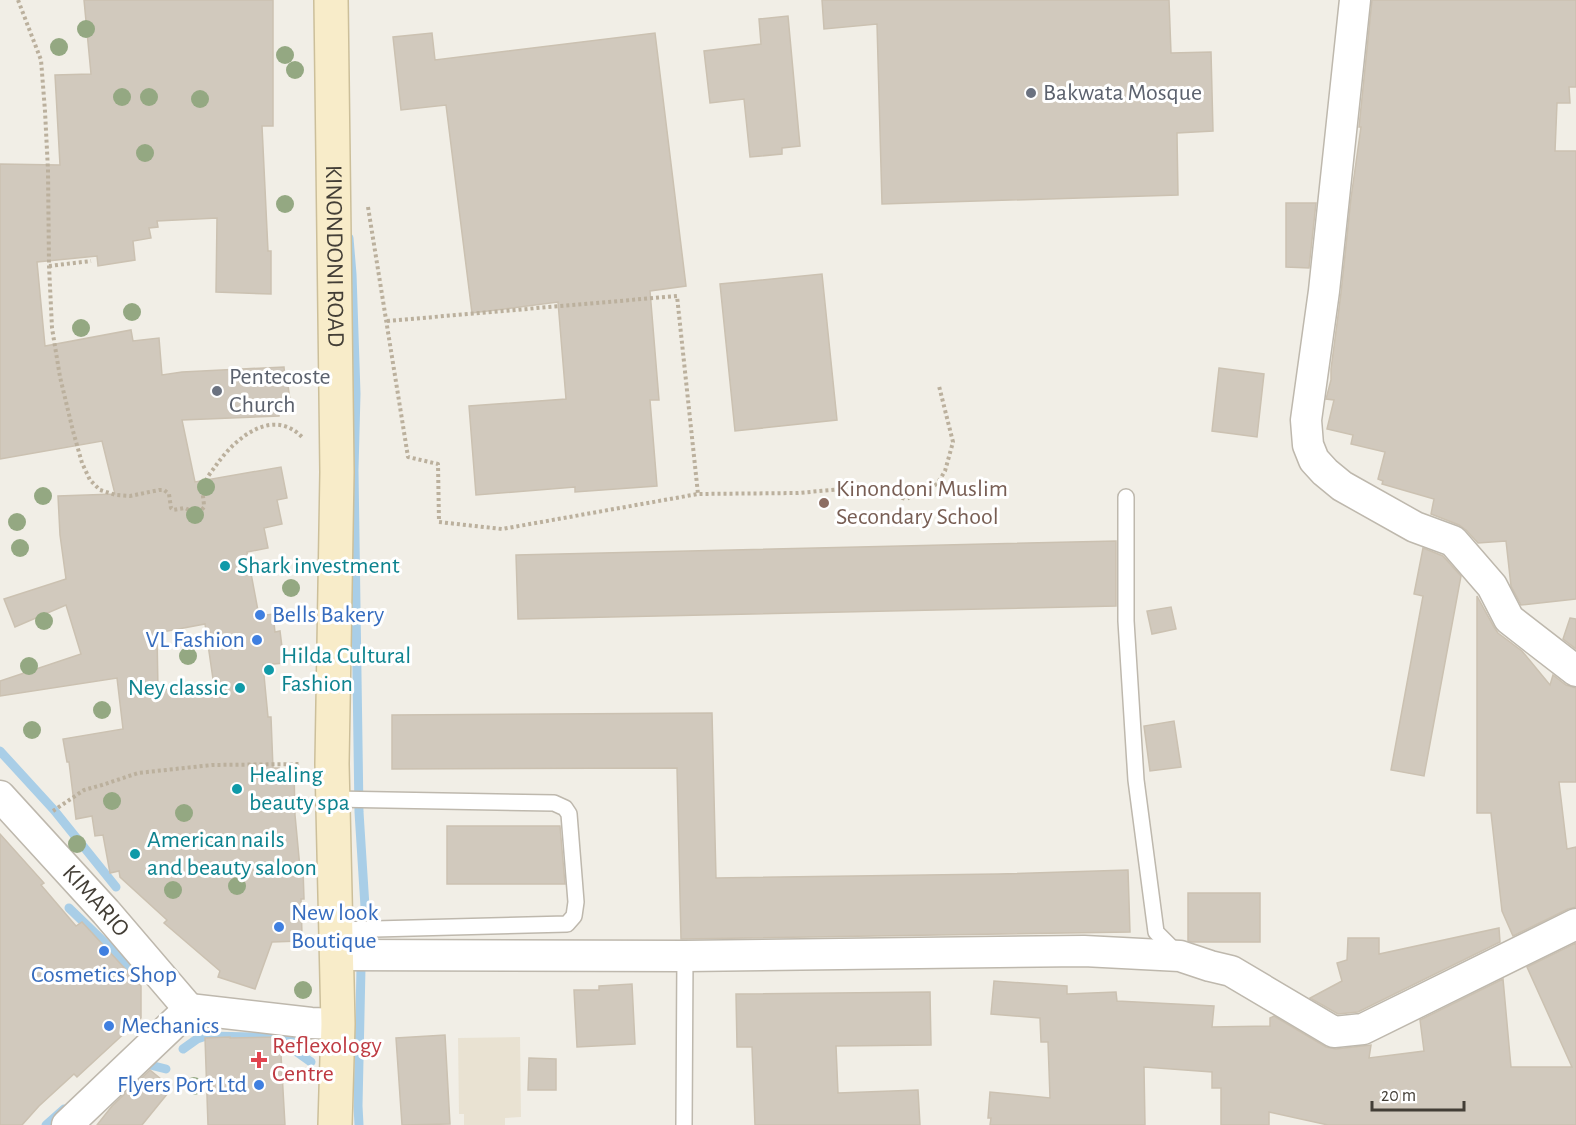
<svg xmlns="http://www.w3.org/2000/svg" width="1576" height="1125" font-family="'Alegreya Sans',sans-serif">
<style>
.education{fill:#e9e2d2}
.lines{fill:none;stroke-linecap:round;stroke-linejoin:round}
.stream{stroke:#a9cee7;stroke-width:9}
.building{fill:#d1c9bd;stroke:#cbc1b1;stroke-width:1.5;fill-rule:evenodd}
.lane-casing{stroke:#beb8ad;stroke-width:18}
.street-casing{stroke:#beb8ad;stroke-width:33}
.secondary-casing{stroke:#ccbf9a;stroke-width:36}
.path{stroke:#bbb09d;stroke-width:4;stroke-dasharray:3 3;stroke-linecap:butt}
.lane{stroke:#fff;stroke-width:15}
.street{stroke:#fff;stroke-width:30}
.secondary{stroke:#f8ecc9;stroke-width:33}
.tree{fill:#94a882}
.worship-dot{fill:#6b7280;stroke:#fff;stroke-width:2}
.education-dot{fill:#8d6e63;stroke:#fff;stroke-width:2}
.culture-dot{fill:#0f9aa8;stroke:#fff;stroke-width:2}
.shop-dot{fill:#3f7fe0;stroke:#fff;stroke-width:2}
.health-dot{fill:#e0444e;stroke:#fff;stroke-width:2}
.labels{text-anchor:middle;dominant-baseline:central;stroke-width:6;stroke-linejoin:round;paint-order:stroke}
.worship-label{font-size:24px;fill:#5b616d;stroke:#fff;text-anchor:start}
.street-label{font-size:24px;fill:#433e36;stroke:#fff}
.education-label{font-size:24px;fill:#785e54;stroke:#fff;text-anchor:start}
.culture-label{font-size:24px;fill:#0d838f;stroke:#fff;text-anchor:start}
.shop-label{font-size:24px;fill:#366cbe;stroke:#fff;text-anchor:start}
.health-label{font-size:24px;fill:#be3a42;stroke:#fff;text-anchor:start}
</style>
<rect width="100%" height="100%" fill="#f1eee6"/>
<polygon class="education" points="520,1037 521,1117 505,1118 505,1125 464,1125 464,1114 459,1114 458,1038"/>
<g class="lines">
<g class="stream">
<polyline points="349,238 352,274 356,394 354,470 359,812 368,954 361,968 358,1106 359,1125"/>
<polyline points="0,751 54,810 116,887"/>
<polyline points="69,908 129,966"/>
<polyline points="183,1049 197,1039 206,1036 263,1037 288,1035 297,1052 311,1062"/>
<polyline points="142,1063 166,1069"/>
<polyline points="46,1125 64,1109"/>
</g>
</g>
<g class="building">
<path d="M84,0H273V126H262L268,251H271V294L216,292L217,218L157,221L158,227L149,228L151,238L133,241L135,260L98,266L97,256L37,262L45,346L131,330L133,341L159,338L162,375L182,372L284,367L285,378H287L291,408L279,410V416L182,420L195,482L281,467L287,498L277,500L282,524L264,528L268,548L247,552L259,616L273,614L275,632L280,631L284,663L263,665L268,717H271L273,768H279V771H294L295,815L300,868H303L304,899H301L302,935H299L300,941L272,942L255,989L218,977L220,971L164,923L167,920L120,877L119,871L110,873L103,835L95,836L92,816L76,819L69,762H67L63,739L123,729L117,678L0,696V681L81,654L66,605L15,627L4,599L66,579L60,535L58,496L115,494L102,441L0,459V164L60,165L55,75L91,74ZM205,624L214,686L158,690L157,633Z"/>
<polygon points="822,0 1169,0 1171,53 1211,52 1213,131 1177,133 1178,195 882,204 877,24 824,29"/>
<polygon points="1372,0 1576,0 1576,87 1569,87 1570,103 1557,103 1555,151 1576,151 1576,599 1521,605 1511,586 1506,541 1478,543 1466,530 1459,525 1431,514 1434,499 1382,484 1383,481 1378,479 1385,452 1351,444 1353,435 1327,429 1334,400 1326,399 1331,380 1331,369 1341,293 1351,198 1361,127 1359,127"/>
<polygon points="788,16 800,146 782,148 782,154 750,157 744,99 710,103 704,51 761,44 759,19"/>
<polygon points="432,33 435,60 655,33 686,286 650,291 659,400 650,400 657,486 575,492 575,487 476,495 469,406 566,399 558,302 472,313 446,105 401,110 393,37"/>
<polygon points="1286,203 1316,203 1309,268 1286,267"/>
<polygon points="822,274 837,420 735,431 720,284"/>
<polygon points="1219,368 1264,374 1257,437 1212,431"/>
<polygon points="1116,541 1116,606 518,619 516,555"/>
<polygon points="1423,548 1443,556 1461,576 1424,776 1391,770 1423,596 1414,594"/>
<polygon points="1477,596 1494,627 1498,633 1522,651 1550,685 1553,675 1566,685 1576,688 1576,782 1559,782 1567,849 1576,847 1576,907 1568,909 1513,936 1502,911 1491,813 1477,813"/>
<polygon points="1171,607 1176,629 1152,634 1147,611"/>
<polygon points="1570,618 1576,619 1576,649 1563,639"/>
<polygon points="712,713 716,878 998,874 1128,870 1130,932 681,939 677,768 392,769 392,715"/>
<polygon points="1174,721 1181,767 1150,771 1144,726"/>
<polygon points="447,826 560,826 565,884 447,884"/>
<polygon points="0,834 44,883 41,885 76,926 82,922 141,986 141,1018 77,1077 74,1074 39,1106 22,1125 0,1125"/>
<polygon points="1188,893 1260,893 1260,942 1192,942 1188,941"/>
<polygon points="1499,928 1500,942 1358,1012 1338,1014 1310,998 1342,981 1337,963 1347,960 1348,938 1379,938 1379,954"/>
<polygon points="1576,943 1576,1125 1328,1125 1269,1112 1269,1125 1221,1125 1221,1088 1212,1088 1212,1072 1144,1067 1145,1125 990,1125 991,1118 988,1118 990,1092 1050,1098 1048,1042 1041,1042 1040,1018 991,1014 994,981 1067,986 1067,994 1116,992 1117,1001 1214,1006 1212,1027 1270,1026 1270,1018 1274,1016 1326,1047 1336,1049 1371,1045 1369,1058 1424,1051 1420,1020 1503,979 1511,1067 1572,1067 1527,967"/>
<polygon points="632,984 635,1044 577,1047 574,990 599,990 599,986"/>
<polygon points="930,992 931,1045 836,1046 838,1093 918,1090 920,1125 755,1125 752,1047 737,1047 736,994"/>
<polygon points="445,1035 450,1124 402,1125 396,1038"/>
<polygon points="230,1037 230,1038 280,1037 285,1125 208,1125 205,1038"/>
<polygon points="529,1058 556,1059 556,1090 528,1090"/>
<polygon points="150,1070 172,1088 142,1125 97,1125 112,1106"/>
</g>
<g class="lines">
<defs>
<g id="lane">
<polyline points="1126,497 1126,621 1136,780 1156,932 1179,955"/>
<polyline points="333,799 554,803 565,808 569,814 576,902 574,916 567,924 336,930"/>
<polyline points="684,1125 685,956"/>
</g>
<g id="street">
<polyline points="1355,0 1324,291 1306,420 1308,445 1314,460 1325,472 1342,486 1415,527 1453,541 1492,586 1509,619 1576,671"/>
<path id="s1" d="M0,796L106,912L189,1009"/>
<polyline points="336,955 685,956 1084,951 1180,956 1210,966 1231,971 1334,1032 1363,1029 1576,924"/>
<polyline points="189,1009 311,1023 338,1024"/>
<polyline points="67,1125 189,1009"/>
</g>
<g id="secondary">
<path id="s2" d="M331,0L337,472L332,764L338,1024L335,1125"/>
</g>
</defs>
<use href="#lane" class="lane-casing"/>
<use href="#street" class="street-casing"/>
<use href="#secondary" class="secondary-casing"/>
<g class="path">
<path d="M18,0L41,60L45,111L48,170L49,266L52,328L60,377L73,431L82,463L90,480L100,490L116,495L130,496L159,490H164L169,494L171,508L173,510L185,508L193,512H200L204,507C204,501 202,494 203,488C205,479 212,471 217,464C237,436 274,407 303,438"/>
<polyline points="368,207 408,457 438,464 439,522 502,529 698,494 798,493 865,487 906,499 937,484 945,471 953,442 939,386"/>
<polyline points="49,266 91,261"/>
<polyline points="387,321 677,296 698,494"/>
<polyline points="53,811 84,790 102,785 138,773 212,765 300,764"/>
</g>
<use href="#lane" class="lane"/>
<use href="#street" class="street"/>
<use href="#secondary" class="secondary"/>
</g>
<g class="tree">
<circle cx="86" cy="29" r="9"/>
<circle cx="59" cy="47" r="9"/>
<circle cx="285" cy="55" r="9"/>
<circle cx="295" cy="70" r="9"/>
<circle cx="122" cy="97" r="9"/>
<circle cx="149" cy="97" r="9"/>
<circle cx="200" cy="99" r="9"/>
<circle cx="145" cy="153" r="9"/>
<circle cx="285" cy="204" r="9"/>
<circle cx="132" cy="312" r="9"/>
<circle cx="81" cy="328" r="9"/>
<circle cx="206" cy="487" r="9"/>
<circle cx="43" cy="496" r="9"/>
<circle cx="195" cy="515" r="9"/>
<circle cx="17" cy="522" r="9"/>
<circle cx="20" cy="548" r="9"/>
<circle cx="291" cy="588" r="9"/>
<circle cx="44" cy="621" r="9"/>
<circle cx="299" cy="655" r="9"/>
<circle cx="188" cy="656" r="9"/>
<circle cx="29" cy="666" r="9"/>
<circle cx="102" cy="710" r="9"/>
<circle cx="32" cy="730" r="9"/>
<circle cx="112" cy="801" r="9"/>
<circle cx="184" cy="813" r="9"/>
<circle cx="77" cy="844" r="9"/>
<circle cx="237" cy="886" r="9"/>
<circle cx="173" cy="890" r="9"/>
<circle cx="303" cy="990" r="9"/>
<circle cx="194" cy="1086" r="9"/>
</g>
<g class="worship-dot">
<circle cx="1031" cy="93" r="6"/>
<circle cx="217" cy="391" r="6"/>
</g>
<circle class="education-dot" cx="824" cy="503" r="6"/>
<g class="culture-dot">
<circle cx="225" cy="566" r="6"/>
<circle cx="269" cy="670" r="6"/>
<circle cx="240" cy="688" r="6"/>
<circle cx="237" cy="789" r="6"/>
<circle cx="135" cy="854" r="6"/>
</g>
<g class="shop-dot">
<circle cx="260" cy="615" r="6"/>
<circle cx="257" cy="640" r="6"/>
<circle cx="279" cy="927" r="6"/>
<circle cx="104" cy="951" r="6"/>
<circle cx="109" cy="1026" r="6"/>
<circle cx="259" cy="1085" r="6"/>
</g>
<path class="health-dot" d="M256 1051h6v6h6v6h-6v6h-6v-6h-6v-6h6z"/>
<g class="labels">
<g class="worship-label">
<text x="1043" y="93">Bakwata Mosque</text>
<text x="229" y="377">Pentecoste<tspan x="229" dy="28">Church</tspan></text>
</g>
<g class="street-label">
<text stroke="none"><textPath href="#s2" startOffset="256">KINONDONI ROAD</textPath></text>
<text stroke="none"><textPath href="#s1" startOffset="142">KIMARIO</textPath></text>
</g>
<g class="education-label">
<text x="836" y="489">Kinondoni Muslim<tspan x="836" dy="28">Secondary School</tspan></text>
</g>
<g class="culture-label">
<text x="237" y="566">Shark investment</text>
<text x="281" y="656">Hilda Cultural<tspan x="281" dy="28">Fashion</tspan></text>
<text x="228" y="688" text-anchor="end">Ney classic</text>
<text x="249" y="775">Healing<tspan x="249" dy="28">beauty spa</tspan></text>
<text x="147" y="840">American nails<tspan x="147" dy="28">and beauty saloon</tspan></text>
</g>
<g class="shop-label">
<text x="272" y="615">Bells Bakery</text>
<text x="245" y="640" text-anchor="end">VL Fashion</text>
<text x="291" y="913">New look<tspan x="291" dy="28">Boutique</tspan></text>
<text x="104" y="975" text-anchor="middle">Cosmetics Shop</text>
<text x="121" y="1026">Mechanics</text>
<text x="247" y="1085" text-anchor="end">Flyers Port Ltd</text>
</g>
<g class="health-label">
<text x="272" y="1046">Reflexology<tspan x="272" dy="28">Centre</tspan></text>
</g>
</g>
<path d="M1372 1101v9h92v-9" fill="none" stroke="#433e36" stroke-width="3"/>
<text x="1381" y="1101" font-size="18" fill="#433e36" stroke="#ffffff" stroke-width="4.5" paint-order="stroke">20 m</text>
</svg>
